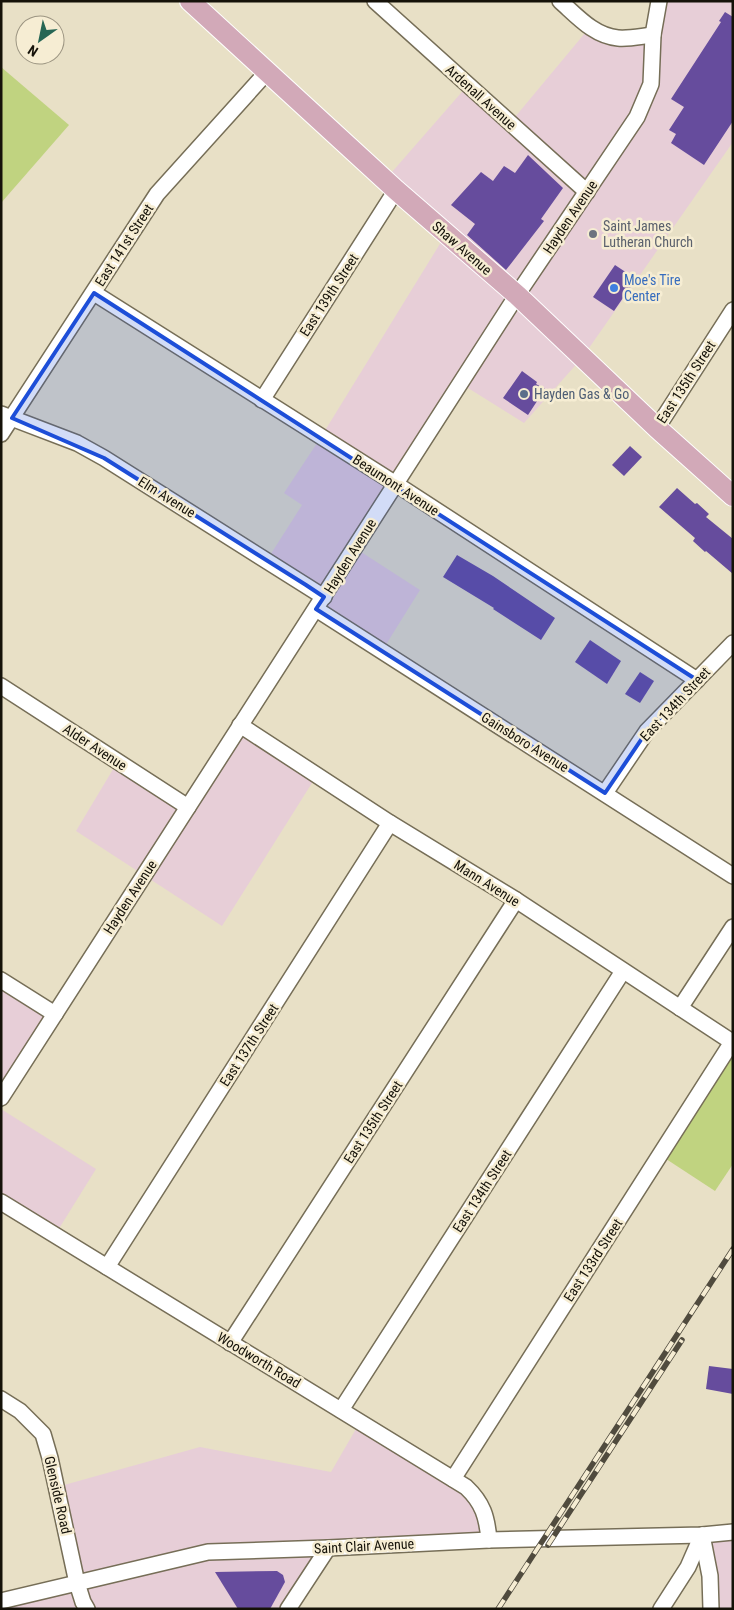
<svg xmlns="http://www.w3.org/2000/svg" width="734" height="1610" font-family="'Roboto Condensed',sans-serif">
<style>
.commercial{fill:#e7ced7}
.green{fill:#c0d380}
.building{fill:#664c9d}
.lines{fill:none;stroke-linecap:round;stroke-linejoin:round}
.minor-casing{stroke:#766e57;stroke-width:18}
.major-casing{stroke:#fff;stroke-width:22}
.minor{stroke:#fff;stroke-width:15}
.major{stroke:#d2a9b8;stroke-width:20}
.rail-casing{stroke:#504b3e;stroke-width:5.5}
.rail{stroke:#f6edd3;stroke-width:4;stroke-dasharray:11;stroke-linecap:butt}
.marked{fill:#1d4ed8;fill-opacity:0.2;stroke:#1d4ed8;stroke-width:4;stroke-linejoin:round}
.worship-dot{fill:#6b7280;stroke:#f6edd3;stroke-width:2}
.shop-dot{fill:#3f7fe0;stroke:#f6edd3;stroke-width:2}
.service-dot{fill:#5c6f8a;stroke:#f6edd3;stroke-width:2}
.labels{text-anchor:middle;dominant-baseline:central;stroke-width:5;stroke-linejoin:round;paint-order:stroke}
.street-label{font-size:14px;fill:#151209;stroke:#f6edd3}
.worship-label{font-size:14px;fill:#5b616d;stroke:#f6edd3;text-anchor:start}
.shop-label{font-size:14px;fill:#366cbe;stroke:#f6edd3;text-anchor:start}
.service-label{font-size:14px;fill:#4e5e75;stroke:#f6edd3;text-anchor:start}
</style>
<rect width="100%" height="100%" fill="#e8e0c6"/>
<g class="commercial">
<polygon points="659,1 733,1 733,142 582,358 524,423 460,383 355,548 420,590 382,651 316,609 324,597 267,560 302,505 284,493 321,437 446,234 385,180 468,85 510,123 590,27 653,35"/>
<polygon points="240,725 317,775 222,926 76,831 118,761 188,806"/>
<polygon points="1,980 55,1014 1,1098"/>
<polygon points="1,1109 96,1169 55,1235 1,1202"/>
<polygon points="360,1422 466,1487 489,1540 328,1548 288,1609 1,1609 1,1601 77,1583 57,1487 200,1447 331,1472"/>
<polygon points="733,1532 733,1609 711,1609 702,1535"/>
</g>
<g class="green">
<polygon points="1,67 69,125 1,203"/>
<polygon points="733,1041 733,1164 715,1191 660,1155"/>
</g>
<g class="building">
<polygon points="725,12 733,17 733,121 704,165 671,143 676,134 669,130 684,107 671,99 721,22 719,21"/>
<polygon points="528,155 563,188 541,219 544,221 506,270 467,235 475,224 451,205 481,172 493,181 504,166 515,173"/>
<polygon points="615,265 636,279 614,311 593,297"/>
<polygon points="522,371 537,382 536,384 545,389 528,415 503,398"/>
<polygon points="630,446 642,457 624,476 612,465"/>
<polygon points="677,488 695,504 697,503 709,514 706,517 733,539 733,574 706,551 705,552 693,541 695,538 659,507"/>
<polygon points="457,555 493,576 555,618 541,640 493,609 494,608 443,577"/>
<polygon points="590,640 621,661 607,684 575,662"/>
<polygon points="640,672 654,681 640,703 625,694"/>
<polygon points="709,1366 733,1369 733,1394 706,1389"/>
<polygon points="277,1571 283,1575 285,1582 270,1609 238,1609 215,1572"/>
</g>
<g class="lines">
<defs>
<g id="minor">
<polyline points="375,1 587,192"/>
<path d="M560,1C577,16 594,36 618,38C630,39 642,36 653,35"/>
<polyline points="94,293 396,484 697,680"/>
<polyline points="262,400 396,190"/>
<polyline points="1,414 77,443 104,458 324,597"/>
<polyline points="657,428 733,310"/>
<polyline points="1,434 157,194 267,72"/>
<polyline points="316,609 733,876"/>
<polyline points="1,686 188,807"/>
<polyline points="240,725 390,823 516,900 732,1042 453,1479"/>
<polyline points="605,793 647,731 733,643"/>
<polyline points="1,980 55,1014"/>
<polyline points="680,1008 733,927"/>
<polyline points="1,1098 517,295 637,117 651,84 653,35 659,1"/>
<path d="M1,1202L466,1487C483,1503 487,1517 489,1540"/>
<polyline points="107,1267 390,823"/>
<polyline points="230,1343 516,900"/>
<polyline points="1,1399 20,1411 43,1434 50,1458 77,1583 83,1602 87,1609"/>
<polyline points="341,1410 623,971"/>
<polyline points="702,1535 710,1576 711,1609"/>
<polyline points="1,1601 208,1552 328,1548 489,1540 702,1535 733,1532"/>
<polyline points="288,1609 328,1548"/>
<polyline points="661,1609 688,1567 702,1535"/>
</g>
<polyline id="major" points="190,1 396,190 517,295 657,428 733,496"/>
</defs>
<use href="#minor" class="minor-casing"/>
<use href="#major" class="major-casing"/>
<use href="#minor" class="minor"/>
<use href="#major" class="major"/>
<defs>
<g id="rail">
<polyline points="548,1545 682,1340"/>
<polyline points="498,1609 733,1249"/>
</g>
</defs>
<use href="#rail" class="rail-casing"/>
<use href="#rail" class="rail"/>
</g>
<path class="marked" d="M94,293L697,680L647,731L605,793L316,609L324,597L306,585L104,458L12,418Z"/>
<circle class="worship-dot" cx="593" cy="234" r="5"/>
<circle class="shop-dot" cx="614" cy="288" r="5"/>
<circle class="service-dot" cx="524" cy="394" r="5"/>
<g class="labels">
<g class="street-label">
<text transform="translate(481 97) rotate(42)">Ardenall Avenue</text>
<text transform="translate(570 217) rotate(-56)">Hayden Avenue</text>
<text transform="translate(124 245) rotate(-57)">East 141st Street</text>
<text transform="translate(462 248) rotate(41)">Shaw Avenue</text>
<text transform="translate(329 295) rotate(-57)">East 139th Street</text>
<text transform="translate(686 382) rotate(-57)">East 135th Street</text>
<text transform="translate(396 485) rotate(33)">Beaumont Avenue</text>
<text transform="translate(167 497) rotate(32)">Elm Avenue</text>
<text transform="translate(350 556) rotate(-58)">Hayden Avenue</text>
<text transform="translate(675 704) rotate(-47)">East 134th Street</text>
<text transform="translate(525 742) rotate(32)">Gainsboro Avenue</text>
<text transform="translate(95 747) rotate(33)">Alder Avenue</text>
<text transform="translate(487 883) rotate(32)">Mann Avenue</text>
<text transform="translate(130 897) rotate(-57)">Hayden Avenue</text>
<text transform="translate(249 1045) rotate(-57)">East 137th Street</text>
<text transform="translate(373 1122) rotate(-57)">East 135th Street</text>
<text transform="translate(482 1191) rotate(-57)">East 134th Street</text>
<text transform="translate(593 1260) rotate(-57)">East 133rd Street</text>
<text transform="translate(259 1360) rotate(31)">Woodworth Road</text>
<text transform="translate(58 1495) rotate(77)">Glenside Road</text>
<text transform="translate(364 1546) rotate(-3)">Saint Clair Avenue</text>
</g>
<g class="worship-label">
<text x="603" y="226">Saint James<tspan x="603" dy="16">Lutheran Church</tspan></text>
</g>
<g class="shop-label">
<text x="624" y="280">Moe's Tire<tspan x="624" dy="16">Center</tspan></text>
</g>
<g class="service-label">
<text x="534" y="394">Hayden Gas &amp; Go</text>
</g>
</g>
<rect width="734" height="1610" fill="none" stroke="#151209" stroke-width="5"/>
<g transform="translate(40 40) rotate(213)"><circle r="24" fill="#f6edd3" stroke="#9c9582"/>
<path d="M0-4L9 19L0 12L-9 19Z" fill="#266654"/>
<text y="-8" font-size="14" font-weight="bold" text-anchor="middle" fill="#151209">N</text>
</g>
</svg>
